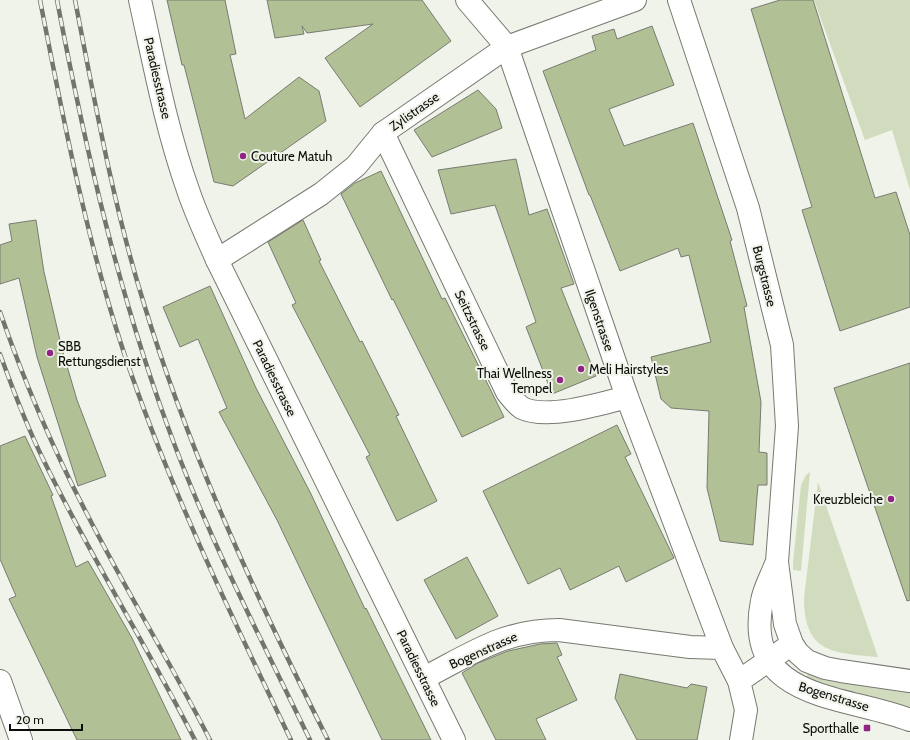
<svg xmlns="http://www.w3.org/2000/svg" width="910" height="740" font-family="Cabin,sans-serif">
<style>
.green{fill:#d1dcbe}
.building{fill:#b2c195;stroke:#787b72}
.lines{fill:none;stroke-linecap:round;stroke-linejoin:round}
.minor-casing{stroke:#777a71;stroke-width:24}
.major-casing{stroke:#777a71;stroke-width:24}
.minor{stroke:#fff;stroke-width:22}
.major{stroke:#fff;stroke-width:22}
.rail-casing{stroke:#72746e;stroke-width:4.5}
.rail{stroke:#eff3e9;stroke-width:3;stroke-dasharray:9;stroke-linecap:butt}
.poi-dot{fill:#912385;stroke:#eff3e9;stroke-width:1.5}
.labels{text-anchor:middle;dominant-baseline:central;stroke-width:4;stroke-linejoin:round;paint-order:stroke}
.street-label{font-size:13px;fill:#0c0d09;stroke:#eff3e9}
.poi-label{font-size:13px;fill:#0c0d09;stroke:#eff3e9;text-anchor:start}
</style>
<rect width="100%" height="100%" fill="#eff3e9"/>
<g class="green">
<polygon points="814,0 910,0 910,190 892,130 865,140"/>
<polygon points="810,472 801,571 793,570 793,562 801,485 806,475"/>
<path d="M818,482L878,657C833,653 804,653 804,598Z"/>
<path d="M808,674L817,677L881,684L910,690V708C875,695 839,690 805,678Z"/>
</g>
<g class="building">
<polygon points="167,0 225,0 236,54 230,55 245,119 299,77 319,91 326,121 233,186 214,182 184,65 182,65"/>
<polygon points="267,0 422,0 451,41 360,107 325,58 373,24 307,33 302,26 304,34 275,38"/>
<polygon points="780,0 813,0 875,198 896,192 910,235 910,307 840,331 802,210 812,207 751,9"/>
<polygon points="652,26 674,85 609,109 624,146 693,123 732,240 730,241 747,306 744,307 761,402 759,452 767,453 767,485 758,485 753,545 720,541 707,488 709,411 671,408 661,399 651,357 711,342 689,255 681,257 678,248 620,271 590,195 589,195 543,71 596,50 592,36 614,29 617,39"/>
<polygon points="478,90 496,109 502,128 432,157 414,130"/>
<polygon points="516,159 529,215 547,209 574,284 561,288 596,376 552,394 526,327 536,322 495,205 451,214 438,170"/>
<polygon points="381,171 442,299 445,298 504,417 462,437 393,299 392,300 341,194 355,183"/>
<polygon points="36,220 44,272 62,349 77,400 106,476 78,486 37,357 19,278 0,284 0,245 12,241 9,224"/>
<polygon points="303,220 321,260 319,261 360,342 362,341 399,415 396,416 437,501 397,521 366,457 370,455 292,305 296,303 268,242"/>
<polygon points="210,286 256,388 311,494 365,609 366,608 431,740 382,740 277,520 219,412 227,408 198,339 180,347 163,307"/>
<polygon points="910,363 910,600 907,601 834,388"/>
<polygon points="617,425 631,454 625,457 674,558 626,582 619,566 570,590 560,568 528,584 483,491"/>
<polygon points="25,436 53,495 51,496 76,567 88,561 132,638 181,740 77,740 9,599 16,596 0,559 0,446"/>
<polygon points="467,557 498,616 456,639 424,580"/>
<polygon points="557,643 562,655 557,657 577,700 536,719 546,740 496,740 462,673 478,663 508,651 540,644"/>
<polygon points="620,674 687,688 691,684 707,687 697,740 637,740 615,698"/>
</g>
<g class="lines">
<defs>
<g id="minor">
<path d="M140,0C154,63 166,128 188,190C196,214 207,237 217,260L454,740"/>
<polyline points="467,0 507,47 627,397 722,648"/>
<path d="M383,133L507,392C512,398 516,404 522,408C547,420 601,404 627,397"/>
<polyline points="217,260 321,194 356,166 383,133 507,47 635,0"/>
<path d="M424,678C471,654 503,630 559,630L690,647L722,648L739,681"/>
<polyline points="0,681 21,740"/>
<polyline points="741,740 746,710 739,681 792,644"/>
</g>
<g id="major">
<polyline points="679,0 748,208 782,345 787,426 777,562 785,624 792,644 798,653 807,661 825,668 841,671 910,681"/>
<path d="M775,566C771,577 764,589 762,601C742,701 846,695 910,720"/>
</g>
</defs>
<use href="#minor" class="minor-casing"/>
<use href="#major" class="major-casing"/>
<use href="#minor" class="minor"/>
<use href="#major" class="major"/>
<defs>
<g id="rail">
<path d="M40,0C63,118 86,238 124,353C169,487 230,613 291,740"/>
<path d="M57,0C86,152 120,301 175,446C213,547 263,643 310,740"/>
<path d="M75,0C95,102 113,205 144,304C190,455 257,599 328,740"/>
<path d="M0,312C24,381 53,449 87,514C126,591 171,663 210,740"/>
<path d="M0,354C13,390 27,427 44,461C90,556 147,646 195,740"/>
</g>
</defs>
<use href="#rail" class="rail-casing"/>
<use href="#rail" class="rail"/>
</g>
<g class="poi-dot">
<circle cx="243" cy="156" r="4"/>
<circle cx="50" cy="353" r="4"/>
<circle cx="581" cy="369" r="4"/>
<circle cx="560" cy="380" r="4"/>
<circle cx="891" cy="499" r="4"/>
<rect x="863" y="724" width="8" height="8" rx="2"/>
</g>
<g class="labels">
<g class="street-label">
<text transform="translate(158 78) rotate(77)">Paradiesstrasse</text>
<text transform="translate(414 111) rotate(-35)">Zylistrasse</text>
<text transform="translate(765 276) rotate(76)">Burgstrasse</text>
<text transform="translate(473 320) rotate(64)">Seitzstrasse</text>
<text transform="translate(600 320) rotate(71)">Ilgenstrasse</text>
<text transform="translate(275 378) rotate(64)">Paradiesstrasse</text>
<text transform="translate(483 650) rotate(-24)">Bogenstrasse</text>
<text transform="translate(419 668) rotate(64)">Paradiesstrasse</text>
<text transform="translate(834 696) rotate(17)">Bogenstrasse</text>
</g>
<g class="poi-label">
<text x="251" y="156">Couture Matuh</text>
<text x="58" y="346">SBB<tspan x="58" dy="15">Rettungsdienst</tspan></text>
<text x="589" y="369">Meli Hairstyles</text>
<text x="552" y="373" text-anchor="end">Thai Wellness<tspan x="552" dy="15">Tempel</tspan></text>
<text x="883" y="499" text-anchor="end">Kreuzbleiche</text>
<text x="859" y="728" text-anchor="end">Sporthalle</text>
</g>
</g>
<path d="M10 724v6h72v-6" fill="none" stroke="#0c0d09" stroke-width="2"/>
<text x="16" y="724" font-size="12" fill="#0c0d09" stroke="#eff3e9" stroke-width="3" paint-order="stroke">20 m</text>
</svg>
